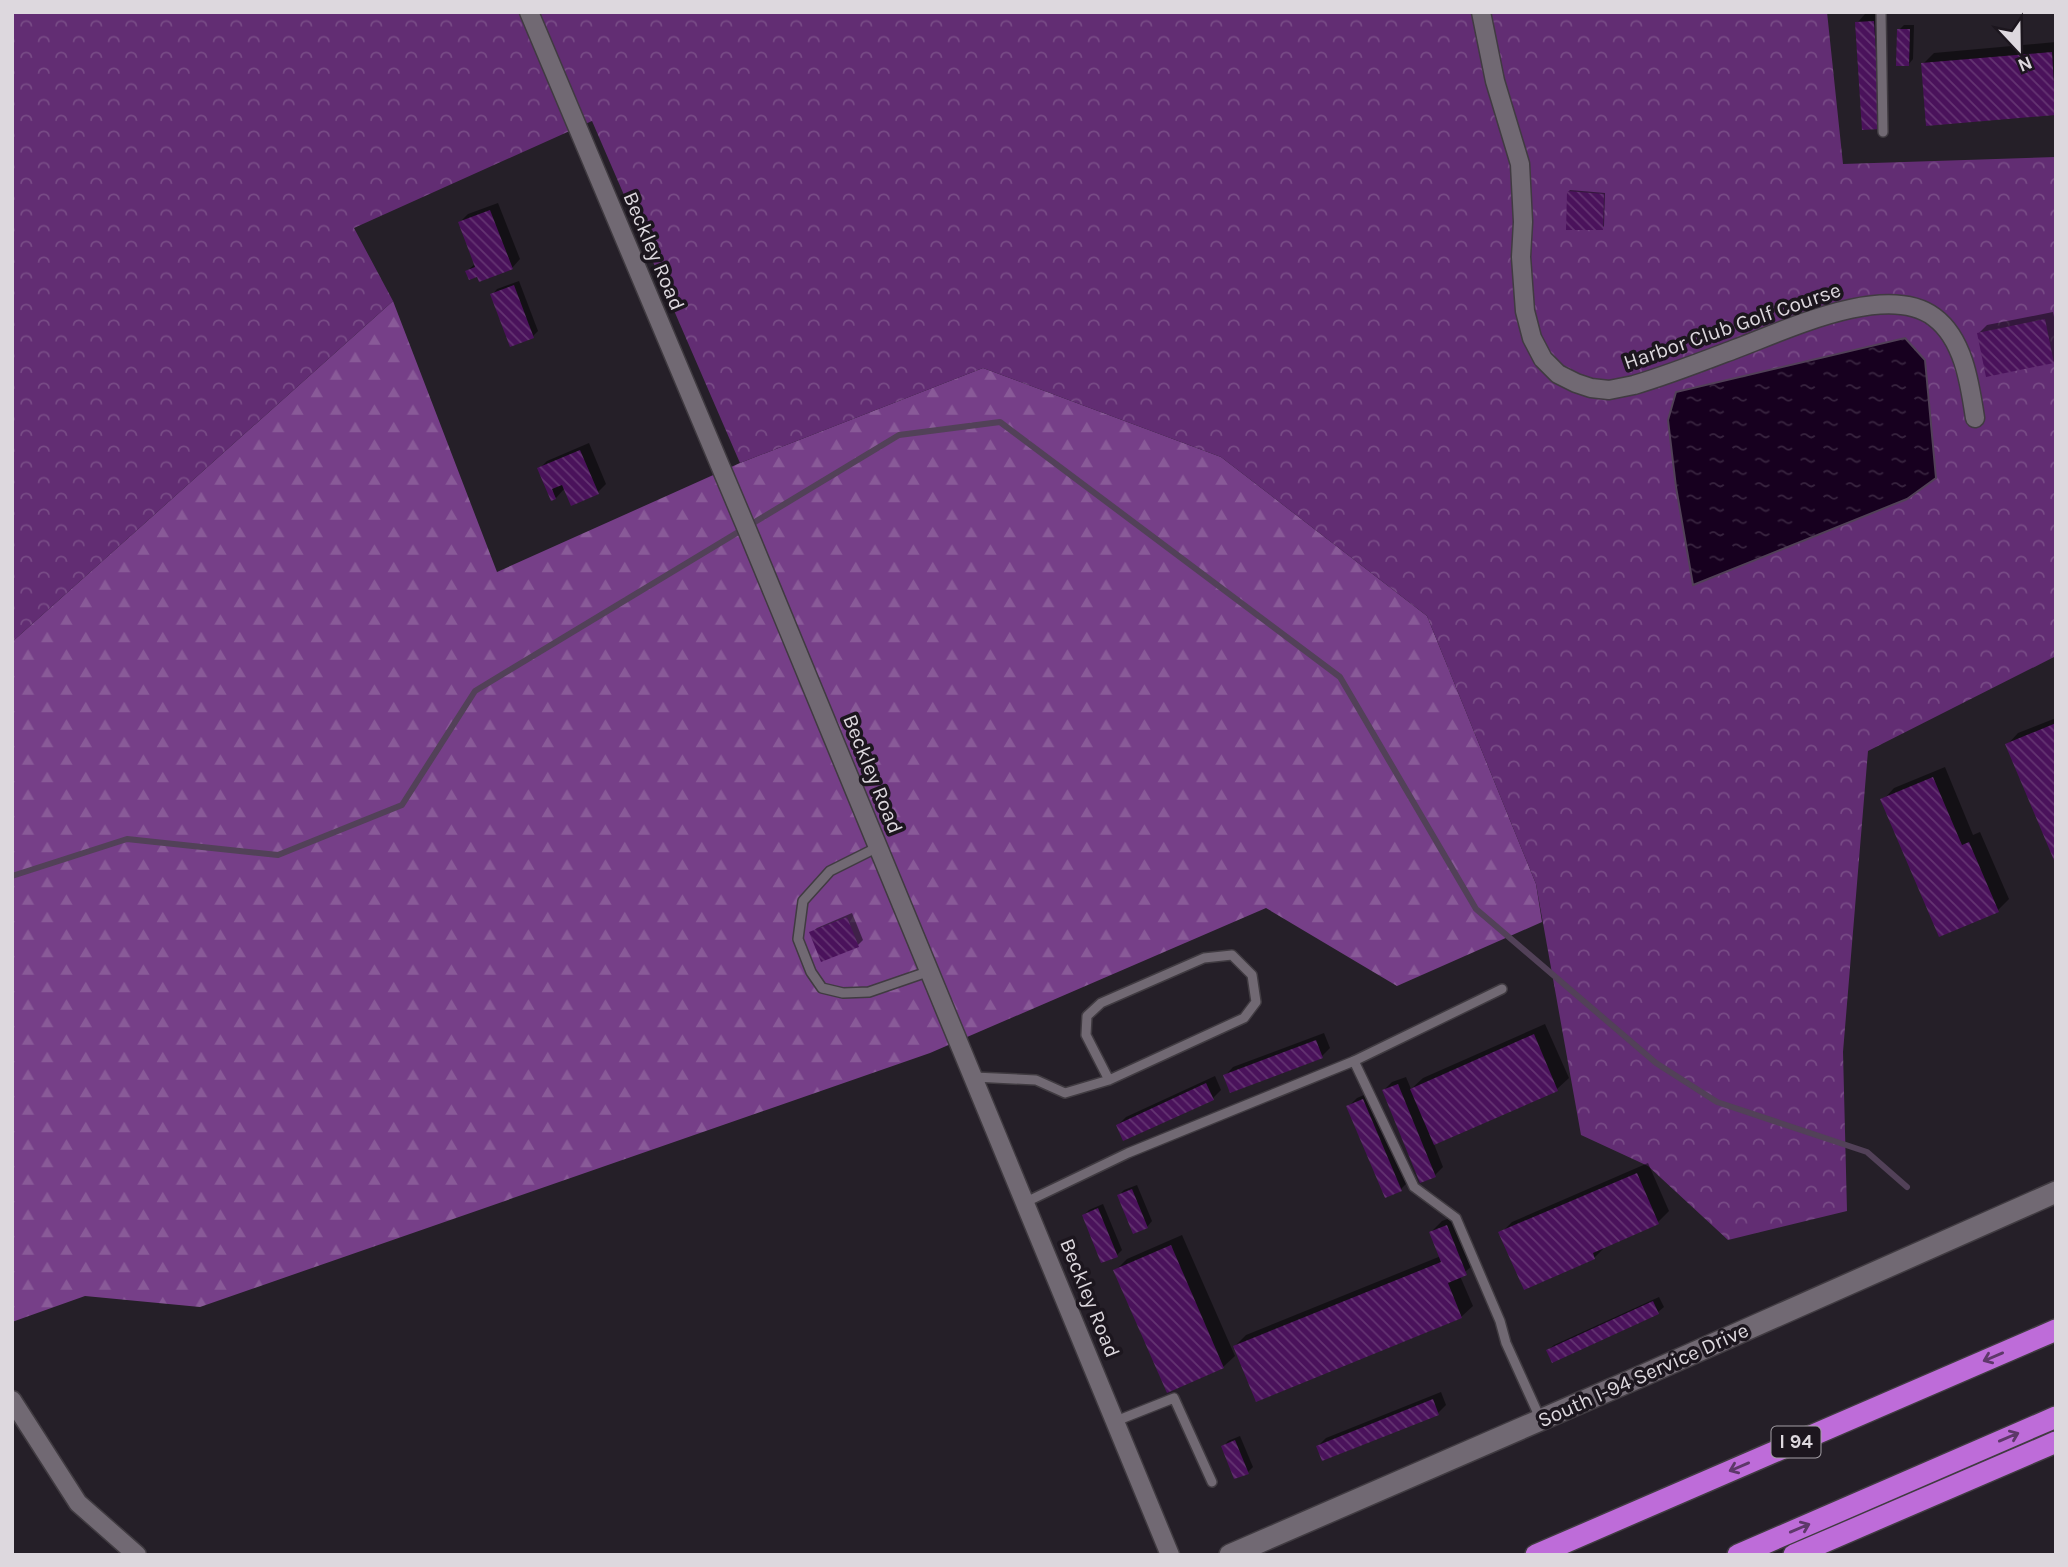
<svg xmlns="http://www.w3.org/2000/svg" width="2068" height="1567" font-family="Karla,sans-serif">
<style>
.forest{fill:url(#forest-firs)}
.park{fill:url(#park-crowns)}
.water{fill:url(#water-ripples);stroke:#524158;stroke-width:2}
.shadow{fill:#0007}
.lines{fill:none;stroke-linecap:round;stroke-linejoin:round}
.stream{stroke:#524158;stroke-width:6}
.building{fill:url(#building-back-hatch)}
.service-casing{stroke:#403b41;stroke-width:12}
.minor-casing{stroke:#403b41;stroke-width:21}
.tertiary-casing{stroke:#403b41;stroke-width:24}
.motorway-casing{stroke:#403b41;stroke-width:24}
.service{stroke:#716973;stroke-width:9}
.minor{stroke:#716973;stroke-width:18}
.tertiary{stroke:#716973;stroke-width:21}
.motorway{stroke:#be6cd9;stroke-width:21}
.oneway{stroke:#5d3869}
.labels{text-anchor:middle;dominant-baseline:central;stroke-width:7;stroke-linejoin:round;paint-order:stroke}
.shield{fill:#1c161e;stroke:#a39ea4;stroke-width:2}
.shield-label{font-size:19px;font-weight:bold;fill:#ddd8de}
.street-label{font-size:21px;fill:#ddd8de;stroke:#1c161e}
</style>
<defs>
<pattern id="forest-firs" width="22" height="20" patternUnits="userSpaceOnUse" patternTransform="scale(1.75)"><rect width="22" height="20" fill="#763f88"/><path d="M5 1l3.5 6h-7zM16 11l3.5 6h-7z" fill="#895a98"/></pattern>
<pattern id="park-crowns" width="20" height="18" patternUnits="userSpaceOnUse" patternTransform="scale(1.75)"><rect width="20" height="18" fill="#622d73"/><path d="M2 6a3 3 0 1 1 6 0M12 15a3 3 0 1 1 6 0" fill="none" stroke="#784b86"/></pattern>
<pattern id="water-ripples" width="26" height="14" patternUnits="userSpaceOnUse" patternTransform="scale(1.75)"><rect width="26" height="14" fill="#17001f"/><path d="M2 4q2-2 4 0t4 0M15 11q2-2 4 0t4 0" fill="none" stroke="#38243f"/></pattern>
<pattern id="building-back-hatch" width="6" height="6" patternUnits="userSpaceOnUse" patternTransform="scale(1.75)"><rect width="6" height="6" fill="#4a125b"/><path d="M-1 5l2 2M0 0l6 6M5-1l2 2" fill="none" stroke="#643472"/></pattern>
</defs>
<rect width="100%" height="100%" fill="#251f28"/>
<polygon class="forest" points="393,301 497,572 740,463 983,368 1221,457 1427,616 1536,884 1542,922 1397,986 1266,908 930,1053 200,1307 85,1296 12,1322 12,642"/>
<polygon class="park" points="12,12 1827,12 1843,164 2056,157 2056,656 1868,751 1843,1052 1847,1211 1728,1240 1648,1166 1581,1135 1536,884 1427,616 1221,457 983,368 740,463 592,121 354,228 393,301 12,642"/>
<polygon class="water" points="1905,338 1925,360 1936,478 1907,499 1693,585 1676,487 1668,420 1676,392"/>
<g class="shadow">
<polygon points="1881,13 1888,119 1880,127 1857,23 1865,14"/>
<polygon points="1904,25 1914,25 1913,59 1908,65 1899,30"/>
<polygon points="2056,42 2056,113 1923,64 1934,53"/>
<polygon points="1570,190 1605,193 1604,226 1602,228 1568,192"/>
<polygon points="498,203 520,259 512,268 478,275 467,271 476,263 460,222 468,214"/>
<polygon points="519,281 538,331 533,336 492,295 497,289"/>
<polygon points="2053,312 2056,327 2056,359 2053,362 1979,333 1987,325"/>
<polygon points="589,443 606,484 598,492 565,488 556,498 539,469 547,461"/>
<polygon points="2056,718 2056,861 2007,745 2018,733"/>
<polygon points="1945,767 1973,835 1980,832 2009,899 1998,910 1883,800 1894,788"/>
<polygon points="852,913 863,940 858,945 811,933 817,928"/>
<polygon points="1545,1024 1569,1078 1557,1089 1434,1144 1443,1167 1435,1175 1384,1090 1392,1082 1406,1077 1411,1089 1423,1078"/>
<polygon points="1324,1033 1330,1048 1322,1056 1225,1076 1233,1067"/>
<polygon points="1215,1076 1221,1090 1213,1098 1118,1125 1126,1117"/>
<polygon points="1371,1092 1409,1181 1401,1189 1348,1107 1357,1098"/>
<polygon points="1648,1163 1669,1211 1658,1222 1605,1247 1594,1258 1501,1233 1512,1222"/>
<polygon points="1137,1185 1152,1221 1147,1227 1119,1195 1124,1190"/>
<polygon points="1103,1204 1122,1250 1117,1255 1084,1215 1089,1210"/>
<polygon points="1458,1215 1477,1262 1460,1276 1473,1306 1461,1317 1235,1346 1246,1335 1441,1256 1431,1232 1442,1221"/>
<polygon points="1182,1235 1235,1356 1223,1367 1116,1270 1127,1259"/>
<polygon points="1659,1297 1664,1307 1658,1312 1553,1360 1548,1350 1554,1345"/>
<polygon points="1441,1392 1446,1405 1438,1413 1318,1446 1326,1438"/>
<polygon points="1240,1436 1253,1467 1248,1472 1223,1447 1228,1441"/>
</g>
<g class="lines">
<polyline class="stream" points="12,876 127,839 278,855 402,805 475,691 899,435 1000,422 1340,677 1476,909 1656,1063 1717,1102 1867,1152 1907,1187"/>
</g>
<g class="building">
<polygon points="1874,21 1881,129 1862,130 1855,22"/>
<polygon points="1897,29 1910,29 1909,66 1896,66"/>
<polygon points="2052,52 2056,115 1926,126 1921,63"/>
<polygon points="1567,191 1604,194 1603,230 1566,230"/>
<polygon points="490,210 513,269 479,282 477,277 469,280 465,271 475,267 458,222"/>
<polygon points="514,285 534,338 510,347 490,294"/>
<polygon points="2045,319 2054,363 1986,377 1977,333"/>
<polygon points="580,450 599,494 571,506 562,485 552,489 556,499 551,501 537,468"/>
<polygon points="2056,723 2056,865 2005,744"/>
<polygon points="1933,777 1962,845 1969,842 1999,912 1939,937 1880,799"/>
<polygon points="847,917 859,947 821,962 809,932"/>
<polygon points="1534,1034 1558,1091 1434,1145 1410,1089"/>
<polygon points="1316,1040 1323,1058 1230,1093 1223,1075"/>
<polygon points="1206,1083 1214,1100 1123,1141 1116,1125"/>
<polygon points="1398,1084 1436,1177 1420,1183 1382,1090"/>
<polygon points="1363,1099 1402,1191 1385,1198 1346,1106"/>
<polygon points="1637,1173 1659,1224 1593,1253 1595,1259 1524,1290 1498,1232"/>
<polygon points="1132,1189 1148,1228 1133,1234 1117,1195"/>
<polygon points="1098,1208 1118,1257 1101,1263 1082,1215"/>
<polygon points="1447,1225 1467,1275 1448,1283 1462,1318 1256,1402 1233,1346 1441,1262 1429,1232"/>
<polygon points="1171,1245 1224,1368 1167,1393 1113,1270"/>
<polygon points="1653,1301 1659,1314 1552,1363 1546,1350"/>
<polygon points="1433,1399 1439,1415 1322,1461 1316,1446"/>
<polygon points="1235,1440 1249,1474 1234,1479 1221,1446"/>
</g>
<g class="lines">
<defs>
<g id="service">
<polyline points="1881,12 1883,132"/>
<polyline points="878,847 830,871 803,901 798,939 811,972 822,988 843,993 869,992 930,971"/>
<polyline points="1354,1061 1414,1187 1456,1218 1500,1321 1506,1343 1540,1418"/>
<polyline points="974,1077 1036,1080 1065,1093 1109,1080 1244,1018 1256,1002 1252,975 1232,955 1204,958 1101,1003 1087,1016 1086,1035 1109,1080"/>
<polyline points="1026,1202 1128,1153 1354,1061 1502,989"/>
<polyline points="1116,1421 1174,1398 1212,1482"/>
</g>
<g id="minor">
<polyline points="529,12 746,527 1170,1555"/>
<path d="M1481,12L1495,81L1520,164L1523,222L1521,257L1525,311L1532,338L1543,359L1558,374L1576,383L1591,388L1609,390L1634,385C1668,375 1701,362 1735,349C1784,331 1886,281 1934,317C1964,339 1970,385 1975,418"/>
<polyline points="12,1400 78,1503 137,1555"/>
</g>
<polyline id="tertiary" points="1230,1555 1644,1375 2056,1192"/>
<g id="motorway">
<polyline points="1536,1555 2056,1330"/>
<polyline points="1738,1555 2056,1417"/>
<polyline points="1794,1555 2056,1442"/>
</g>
</defs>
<use href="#service" class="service-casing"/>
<use href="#minor" class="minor-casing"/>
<use href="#tertiary" class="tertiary-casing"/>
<use href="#motorway" class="motorway-casing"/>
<use href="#service" class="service"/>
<use href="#minor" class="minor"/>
<use href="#tertiary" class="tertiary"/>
<use href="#motorway" class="motorway"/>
</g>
<defs><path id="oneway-shaft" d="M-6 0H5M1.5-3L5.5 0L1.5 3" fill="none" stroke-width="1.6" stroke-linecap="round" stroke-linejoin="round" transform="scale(1.75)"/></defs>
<g class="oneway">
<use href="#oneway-shaft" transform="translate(1993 1357) rotate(157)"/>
<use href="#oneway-shaft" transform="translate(2009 1437) rotate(-23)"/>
<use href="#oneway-shaft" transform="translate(1739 1467) rotate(157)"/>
<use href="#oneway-shaft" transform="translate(1800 1528) rotate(-23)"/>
</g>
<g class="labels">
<rect class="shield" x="1771.5" y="1426.5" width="49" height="31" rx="5"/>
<g class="shield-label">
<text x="1796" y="1442">I 94</text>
</g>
<g class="street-label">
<text transform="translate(654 251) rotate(67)">Beckley Road</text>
<text transform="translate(1732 326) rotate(-19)">Harbor Club Golf Course</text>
<text transform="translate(873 774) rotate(68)">Beckley Road</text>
<text transform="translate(1090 1298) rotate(68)">Beckley Road</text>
<text transform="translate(1643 1375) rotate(-24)">South I-94 Service Drive</text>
</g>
</g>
<rect width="2068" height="1567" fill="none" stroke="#ddd8de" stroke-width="28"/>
<g transform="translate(2019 49) rotate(158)" stroke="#1c161e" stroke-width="5" paint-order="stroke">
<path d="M0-5L12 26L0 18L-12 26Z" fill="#ddd8de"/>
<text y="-10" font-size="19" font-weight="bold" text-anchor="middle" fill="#ddd8de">N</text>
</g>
</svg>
